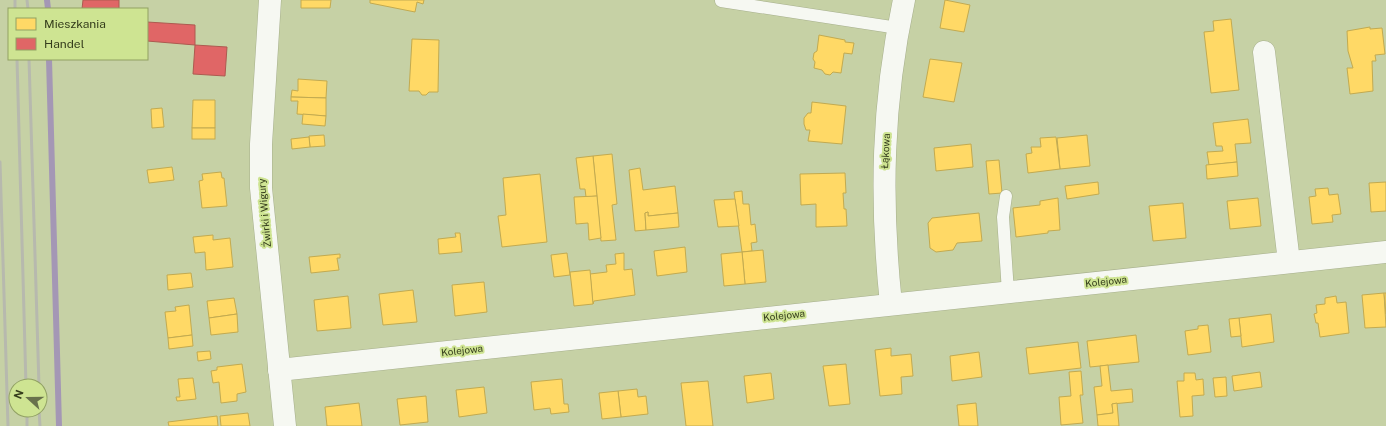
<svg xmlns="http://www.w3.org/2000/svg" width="1386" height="426" font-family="'Public Sans',sans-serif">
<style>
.homes{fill:#ffd966;stroke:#c2aa50}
.shops{fill:#e06666;stroke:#ad5a50}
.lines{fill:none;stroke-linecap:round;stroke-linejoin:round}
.stream{stroke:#a497b5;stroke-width:6}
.lane-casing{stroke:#a6af8c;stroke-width:13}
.street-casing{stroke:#a6af8c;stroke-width:23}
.lane{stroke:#f6f8f2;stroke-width:12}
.street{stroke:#f6f8f2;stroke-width:22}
.rail{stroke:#b7b9ae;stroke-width:3}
.labels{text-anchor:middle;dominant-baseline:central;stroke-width:4;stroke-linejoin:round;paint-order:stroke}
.street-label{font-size:10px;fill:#353d1c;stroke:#cee492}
</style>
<rect width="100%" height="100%" fill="#c6d1a5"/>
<g class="homes">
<polygon points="301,0 331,0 330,8 301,8"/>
<polygon points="370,0 424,0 423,4 417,2 415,12 370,3"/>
<polygon points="945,0 970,5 964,32 940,28"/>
<polygon points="1231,19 1239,90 1211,93 1204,32 1214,31 1213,21"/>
<polygon points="1370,27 1370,29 1382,28 1385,54 1375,55 1376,61 1372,61 1373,91 1350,94 1347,68 1353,68 1348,51 1347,31"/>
<polygon points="819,35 845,40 845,42 854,43 852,54 844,53 841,73 833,72 830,75 825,74 822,70 814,68 815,62 813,59 814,53 817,51"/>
<polygon points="412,39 439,40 438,92 429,92 426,95 422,95 419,91 409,91"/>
<polygon points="930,59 962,63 954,102 923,97"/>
<polygon points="298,79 327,81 326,98 291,97 292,90 298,91"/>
<polygon points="291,97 326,98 326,116 297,114 298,101 291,101"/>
<polygon points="193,100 215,100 215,128 192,128"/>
<polygon points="812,102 846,106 842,144 808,141 810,130 806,130 804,124 804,118 808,113 811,113"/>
<polygon points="162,108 164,127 152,128 151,109"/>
<polygon points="303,114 326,116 325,126 302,124"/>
<polygon points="1248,119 1251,143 1235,144 1237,162 1209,165 1207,152 1223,151 1222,146 1216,146 1213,123"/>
<rect x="192" y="128" width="23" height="11"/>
<polygon points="324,135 325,146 310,147 309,136"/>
<polygon points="1087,135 1090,166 1060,169 1057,138"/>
<polygon points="309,137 310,147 292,149 291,139"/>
<polygon points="1056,137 1060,169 1028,173 1026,154 1032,153 1031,147 1041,147 1040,138"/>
<polygon points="971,144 973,167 936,171 934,148"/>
<polygon points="612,154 617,204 612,205 616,240 601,241 593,156"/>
<polygon points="593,156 597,196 586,197 585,189 580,189 576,158"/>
<polygon points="999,160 1002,193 989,194 986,161"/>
<polygon points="1237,162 1238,176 1207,179 1206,165"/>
<polygon points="172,167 174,180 149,183 147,170"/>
<polygon points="640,168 643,190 675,186 678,213 648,216 648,212 645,213 646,230 635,231 629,170"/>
<polygon points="221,172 222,178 224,178 227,206 202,208 199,181 203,180 202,174"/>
<polygon points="845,173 846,193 843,193 844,209 846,209 847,226 816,227 816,204 801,205 800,174"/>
<polygon points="540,174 547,242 502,247 498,216 506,215 503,178"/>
<polygon points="1098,182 1099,194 1067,199 1065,186"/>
<polygon points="1386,182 1386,211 1371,212 1369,183"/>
<polygon points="1328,188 1329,195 1338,194 1341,214 1332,215 1333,222 1312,224 1309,197 1316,196 1315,189"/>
<polygon points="742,191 743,204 749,204 751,225 755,224 757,242 751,243 752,251 742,252 734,192"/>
<polygon points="597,196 601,238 589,240 588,223 576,224 574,197"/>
<polygon points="1058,198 1060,230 1048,231 1048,233 1016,237 1013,208 1040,205 1040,201"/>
<polygon points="1258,198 1261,226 1230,229 1227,201"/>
<polygon points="735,199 739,226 718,227 714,200"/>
<polygon points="1183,203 1186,238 1153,241 1149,206"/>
<polygon points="648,212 648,216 678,213 679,227 646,230 645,213"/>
<polygon points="979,213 982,241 957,243 953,250 936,252 930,248 928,223 932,218"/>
<polygon points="455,233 460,233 462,252 439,254 438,239 456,237"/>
<polygon points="213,235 213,240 230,238 233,267 206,270 205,252 195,253 193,237"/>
<polygon points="685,247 687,272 657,276 654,251"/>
<polygon points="763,250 766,282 745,284 742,252"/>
<polygon points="742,252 745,284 724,286 721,254"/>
<polygon points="567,253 570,275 554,277 551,255"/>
<polygon points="624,253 624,270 632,269 635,295 594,301 593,304 590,274 607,272 606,265 616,264 615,254"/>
<polygon points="340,254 340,258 337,258 339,270 311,273 309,257"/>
<polygon points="590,270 593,304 574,306 570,272"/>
<polygon points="191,273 193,287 168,290 167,275"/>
<polygon points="484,282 487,312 455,316 452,285"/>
<polygon points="413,290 417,322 383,325 379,294"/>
<polygon points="1384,293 1386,327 1365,328 1362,295"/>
<polygon points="1384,293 1386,293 1386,314"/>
<polygon points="348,296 351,328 317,331 314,300"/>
<polygon points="1336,296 1337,303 1346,302 1349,333 1320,337 1318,323 1316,323 1314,314 1317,313 1316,305 1325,304 1325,298"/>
<polygon points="234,298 237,314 209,318 207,301"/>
<polygon points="189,305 192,335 168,338 165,312 176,311 175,307"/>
<polygon points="237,314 238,332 211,335 209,318"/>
<polygon points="1271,314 1274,342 1242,347 1239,318"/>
<polygon points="1239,318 1241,336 1231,337 1229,319"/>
<polygon points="1208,325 1211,352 1188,355 1185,331 1198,329 1198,326"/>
<polygon points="192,335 193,346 169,349 168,338"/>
<polygon points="1136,335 1139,362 1090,367 1087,341"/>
<polygon points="1078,342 1081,368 1029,374 1026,348"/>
<polygon points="891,348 891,356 911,354 913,376 901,377 902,394 880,396 875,350"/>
<polygon points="210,351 211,359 198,361 197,352"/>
<polygon points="979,352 982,377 952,381 950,356"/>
<polygon points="242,364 246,392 237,394 237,401 221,403 219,382 213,383 211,371 217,370 217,367"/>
<polygon points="846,364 850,404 829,406 823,366"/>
<polygon points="1108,365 1111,391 1132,389 1133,402 1112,404 1113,413 1097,415 1094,387 1102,386 1100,366"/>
<polygon points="1081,371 1083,395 1080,395 1083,423 1061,425 1059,397 1071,396 1069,372"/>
<polygon points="1260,372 1262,387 1234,391 1232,376"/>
<polygon points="771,373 774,399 747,403 744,376"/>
<polygon points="1184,373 1195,373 1196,380 1203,379 1204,395 1192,396 1193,416 1180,417 1177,381 1184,381"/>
<polygon points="1226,377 1227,396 1215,397 1213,378"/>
<polygon points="193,378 196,399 177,401 176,397 180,397 178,379"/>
<polygon points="562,379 564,404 568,404 569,412 551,414 550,408 534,410 531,382"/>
<polygon points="708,381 713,426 686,426 681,383"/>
<polygon points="484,387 487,413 459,417 456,390"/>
<polygon points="637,389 638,397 646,396 648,414 621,417 618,391"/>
<polygon points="618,391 621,417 602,419 599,393"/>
<polygon points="426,396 428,422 400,425 397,399"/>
<polygon points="359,403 362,426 327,426 325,407"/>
<polygon points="976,403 978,426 959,426 957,405"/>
<polygon points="1117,403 1119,426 1098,426 1097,415 1113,413 1112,404"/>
<polygon points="248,413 250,426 221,426 220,416"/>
<polygon points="217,416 218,426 169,426 168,422"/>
</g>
<g class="shops">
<polygon points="83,0 119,0 119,9 82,9"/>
<polygon points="147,22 195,25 195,45 147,41"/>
<polygon points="195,45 227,47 225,76 193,74"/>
</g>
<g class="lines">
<g class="stream">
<polyline points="47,0 48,9"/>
<polyline points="49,59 59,426"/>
</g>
<defs>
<g id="lane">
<polyline points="721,1 898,28"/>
<polyline points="1006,196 1003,217 1008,292"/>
</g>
<g id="street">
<polyline points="270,0 261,144 261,188 285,426"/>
<polyline points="1264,52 1289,262"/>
<path d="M891,304C880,200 882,102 904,0"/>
<polyline points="279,370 1386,252"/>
</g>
</defs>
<use href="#lane" class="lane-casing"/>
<use href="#street" class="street-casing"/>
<use href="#lane" class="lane"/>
<use href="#street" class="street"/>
<g class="rail">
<polyline points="15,0 15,9"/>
<polyline points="27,0 28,9"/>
<polyline points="17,59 26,386"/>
<polyline points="29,59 39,386"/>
<polyline points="0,162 8,426"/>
<polyline points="27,410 27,426"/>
<polyline points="39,410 40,426"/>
</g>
</g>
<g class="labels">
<g class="street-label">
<text transform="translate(885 151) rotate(-87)">Łąkowa</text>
<text transform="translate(264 213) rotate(-95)">Żwirki i Wigury</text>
<text transform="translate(1106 281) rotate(-6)">Kolejowa</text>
<text transform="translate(784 315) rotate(-6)">Kolejowa</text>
<text transform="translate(462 350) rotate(-6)">Kolejowa</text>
</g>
</g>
<rect x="8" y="8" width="140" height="52" fill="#cee492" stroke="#91a163"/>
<rect x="16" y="18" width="20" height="12" fill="#ffd966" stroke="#91a163"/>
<text x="44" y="28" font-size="12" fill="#353d1c">Mieszkania</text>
<rect x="16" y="38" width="20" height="12" fill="#e06666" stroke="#91a163"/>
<text x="44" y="48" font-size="12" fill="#353d1c">Handel</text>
<g transform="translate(28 398) rotate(291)"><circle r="19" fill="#cee492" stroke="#91a163"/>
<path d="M0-3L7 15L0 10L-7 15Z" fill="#68714c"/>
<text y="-6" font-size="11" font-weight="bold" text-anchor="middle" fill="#353d1c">N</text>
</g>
</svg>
